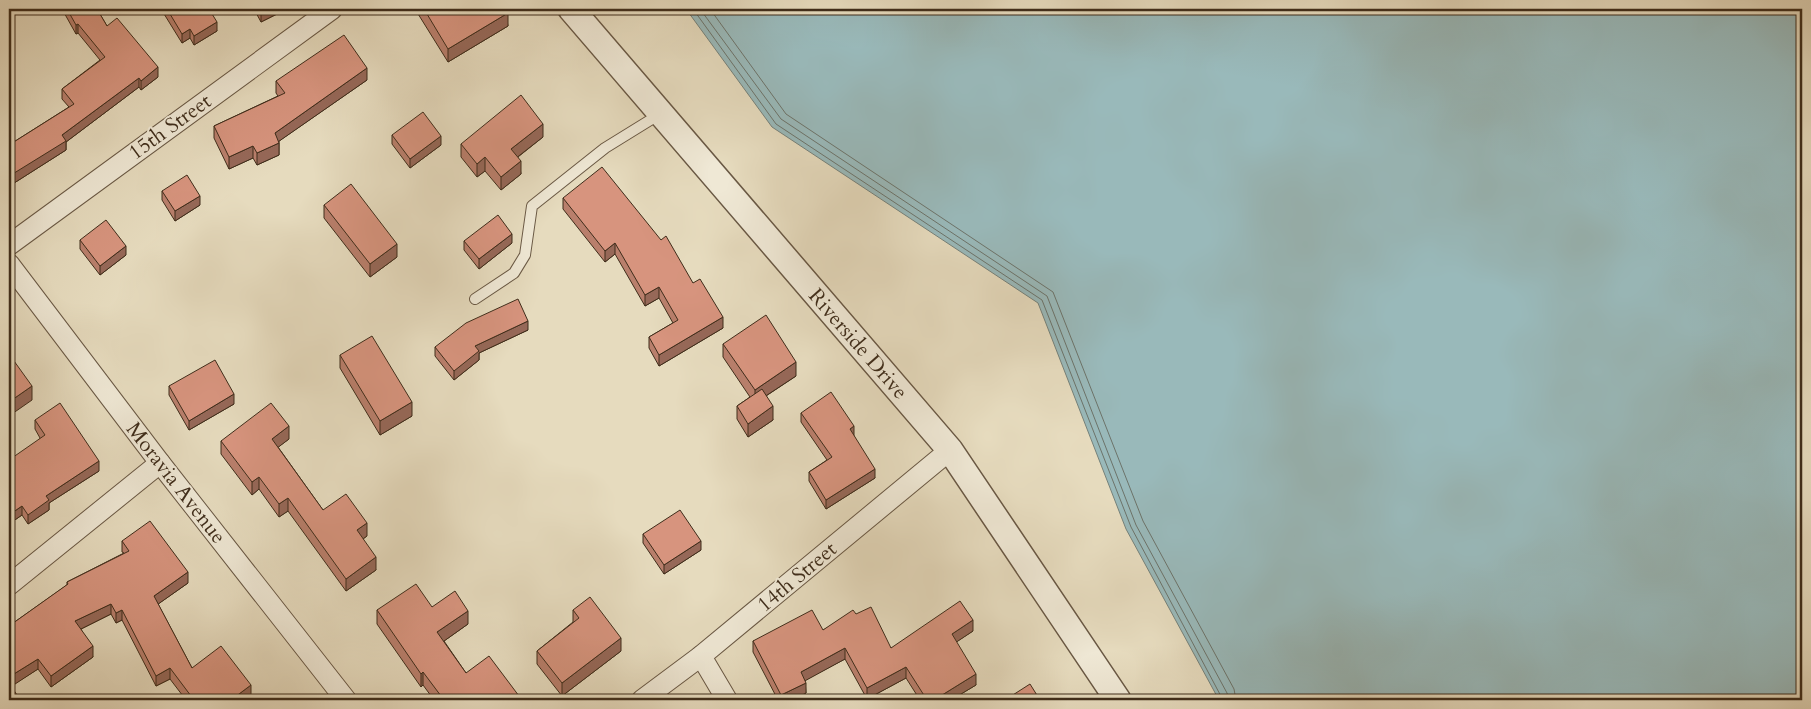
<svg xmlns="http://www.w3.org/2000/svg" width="1811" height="709" font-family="Cardo,serif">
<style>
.water{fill:#99b9ba;stroke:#75817a}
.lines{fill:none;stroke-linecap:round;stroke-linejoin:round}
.shore{stroke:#6c736a;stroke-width:1}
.service-casing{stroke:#695844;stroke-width:12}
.minor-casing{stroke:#695844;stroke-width:22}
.tertiary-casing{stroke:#695844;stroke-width:28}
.service{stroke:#efe8d5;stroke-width:10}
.minor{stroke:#efe8d5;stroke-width:20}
.tertiary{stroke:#efe8d5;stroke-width:25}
.wall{fill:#b97f6c;stroke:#3f2d1b}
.shaded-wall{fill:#966858;stroke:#3f2d1b}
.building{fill:#d7947e;stroke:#3f2d1b}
.labels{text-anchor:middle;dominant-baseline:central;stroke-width:4;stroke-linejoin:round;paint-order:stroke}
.street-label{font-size:21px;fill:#3f2d1b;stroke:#efe8d5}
</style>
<rect width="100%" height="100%" fill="#e6dbbe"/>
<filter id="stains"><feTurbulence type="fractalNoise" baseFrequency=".004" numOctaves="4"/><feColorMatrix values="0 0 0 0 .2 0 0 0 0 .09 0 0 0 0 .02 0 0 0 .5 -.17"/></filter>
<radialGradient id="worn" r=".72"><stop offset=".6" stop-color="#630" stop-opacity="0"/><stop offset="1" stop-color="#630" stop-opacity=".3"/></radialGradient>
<polygon class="water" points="686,9 1802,9 1802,700 1219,700 1126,529 1038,303 772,127"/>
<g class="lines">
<g class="shore">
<polyline points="693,9 776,124 1042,300 1131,527 1223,700"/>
<polyline points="700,9 781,119 1047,296 1136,525 1227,693 1229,700"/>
<polyline points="710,9 786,114 1053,292 1143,521 1234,689 1236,700"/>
</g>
<defs>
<polyline id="service" points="475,299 514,273 525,255 532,206 605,148 660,114"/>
<g id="minor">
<polyline points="9,245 332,9"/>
<polyline points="9,264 160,463 346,700"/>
<polyline points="9,585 160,463"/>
<polyline points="701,656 727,700"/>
<polyline points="642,700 701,656 950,450"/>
</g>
<polyline id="tertiary" points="571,9 950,450 1118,700"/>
</defs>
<use href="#service" class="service-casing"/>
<use href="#minor" class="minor-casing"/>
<use href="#tertiary" class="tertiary-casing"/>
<use href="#service" class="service"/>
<use href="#minor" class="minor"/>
<use href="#tertiary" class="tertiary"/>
</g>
<g class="wall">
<polygon points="62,9 97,9 107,26 158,77 141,90 139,87 66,142 66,150 11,185 9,180 9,145 69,107 62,99 62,89 100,60 78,33 76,34"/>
<polygon points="161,9 209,9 217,31 194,45 190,38 182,43"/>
<polygon points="254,9 287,9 261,22"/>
<polygon points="415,9 505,9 508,26 448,62"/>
<polygon points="367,80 279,141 279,155 257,165 253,158 229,169 214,138 214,126 278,96 276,93 276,81"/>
<polygon points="392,135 441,145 410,168 392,144"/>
<polygon points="543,137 518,157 521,174 501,190 485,171 477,177 461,157 461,144"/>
<polygon points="162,191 200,205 175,221 162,200"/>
<polygon points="563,198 693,283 723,328 659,366 649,348 649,337 673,323 659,298 645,306 615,254 605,262 563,209"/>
<polygon points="324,205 397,257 370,277 324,218"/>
<polygon points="80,240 126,255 100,275 80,249"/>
<polygon points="464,241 512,243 479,269 464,250"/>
<polygon points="528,330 479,353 479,360 454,380 435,356 435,347"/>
<polygon points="723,344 796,376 766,396 773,420 748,437 737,419 737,406 750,397 723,357"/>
<polygon points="340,355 412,416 380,435 340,368"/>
<polygon points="169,386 234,404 189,430 169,395"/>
<polygon points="801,413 854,436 875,478 826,509 809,481 809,472 827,460 801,422"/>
<polygon points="35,420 99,471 49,503 49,510 28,524 22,515 9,524 40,438 35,429"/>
<polygon points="289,439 278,447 323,510 367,536 363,539 376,570 346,591 288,511 279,517 259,489 252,495 221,454 221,441"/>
<polygon points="643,534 701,550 664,574 643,543"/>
<polygon points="122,541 188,583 158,604 192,668 251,695 245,700 186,700 170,679 156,686 122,620 116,623 111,614 81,629 93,657 51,687 38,669 11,686 17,700 9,700 9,626 67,585 67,582 124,553 122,552"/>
<polygon points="432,607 468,624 444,641 466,673 522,700 434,700 423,685 421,687 377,624 377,610"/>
<polygon points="573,610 621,651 562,696 537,664 537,651 573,622"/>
<polygon points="856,614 891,648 973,631 956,642 976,685 951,700 920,700 906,678 867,699 845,659 805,680 806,693 793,700 778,700 753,652 753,641 823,630"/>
</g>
<g class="shaded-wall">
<polygon points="269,9 287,9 261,22 261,13"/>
<polygon points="508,13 508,26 448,62 448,49"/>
<polygon points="217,22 217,31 194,45 194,36"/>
<polygon points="78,24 78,33 76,34 76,25"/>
<polygon points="190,29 190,38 182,43 182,34"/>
<polygon points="158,67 158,77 141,90 141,81"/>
<polygon points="367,68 367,80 275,144 275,133"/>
<polygon points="139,78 139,87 66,142 66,150 11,185 11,175 62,135"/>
<polygon points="10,93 10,102 9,103 9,94"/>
<polygon points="543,124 543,137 511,162 511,149"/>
<polygon points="441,136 441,145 410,168 410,159"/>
<polygon points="279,143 279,155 257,165 257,153"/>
<polygon points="253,146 253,158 229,169 229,157"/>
<polygon points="485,157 485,171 477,177 477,164"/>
<polygon points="521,161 521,174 501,190 501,177"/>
<polygon points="200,196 200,205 175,221 175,211"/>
<polygon points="512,234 512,243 479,269 479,259"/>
<polygon points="615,243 615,254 605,262 605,251"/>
<polygon points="397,244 397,257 370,277 370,264"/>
<polygon points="126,246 126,255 100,275 100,266"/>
<polygon points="659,287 659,298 645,306 645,295"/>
<polygon points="723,317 723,328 659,366 659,355"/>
<polygon points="528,321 528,330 479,353 479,360 454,380 454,371 475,346"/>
<polygon points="796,362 796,376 755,403 755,390"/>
<polygon points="32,386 32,400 9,416 9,402"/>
<polygon points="234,394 234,404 189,430 189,421"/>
<polygon points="412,402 412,416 380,435 380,421"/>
<polygon points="773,406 773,420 748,437 748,424"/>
<polygon points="289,426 289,439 272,452 272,439"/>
<polygon points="854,426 854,436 850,439 850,429"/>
<polygon points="99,461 99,471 49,503 49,510 28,524 28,515 46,496"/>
<polygon points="875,469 875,478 826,509 826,500"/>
<polygon points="259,477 259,489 252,495 252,482"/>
<polygon points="288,498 288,511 279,517 279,504"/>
<polygon points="22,506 22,515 9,524 9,515"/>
<polygon points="367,523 367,536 357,543 357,530"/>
<polygon points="701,541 701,550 664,574 664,565"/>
<polygon points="376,557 376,570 346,591 346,579"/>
<polygon points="188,572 188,583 154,607 154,596"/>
<polygon points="111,604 111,614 75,632 75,621"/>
<polygon points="122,610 122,620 116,623 116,613"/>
<polygon points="468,611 468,624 437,646 437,632"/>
<polygon points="973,620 973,631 952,645 952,634"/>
<polygon points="621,638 621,651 562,696 562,683"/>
<polygon points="93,646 93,657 51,687 51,676"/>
<polygon points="845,648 845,659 801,683 801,672"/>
<polygon points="38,659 38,669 9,688 9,677"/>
<polygon points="906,667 906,678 867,699 867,688"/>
<polygon points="170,668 170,679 156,686 156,676"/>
<polygon points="423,672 423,685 421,687 421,674"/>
<polygon points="976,674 976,685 951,700 934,700"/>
<polygon points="806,683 806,693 793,700 781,700 781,695"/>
<polygon points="251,685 251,695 245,700 231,700"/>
<polygon points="17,695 17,700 9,700"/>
</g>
<g class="building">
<polygon points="67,9 97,9 107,26 117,18 158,67 141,81 139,78 62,135 66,141 11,175 9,171 9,145 74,104 62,89 105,57 78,24 76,25"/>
<polygon points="167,9 209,9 217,22 194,36 190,29 182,34"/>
<polygon points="259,9 269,9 261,13"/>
<polygon points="424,9 505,9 508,13 448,49"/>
<polygon points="344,35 367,68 275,133 279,143 257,153 253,146 229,157 214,126 285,93 276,81"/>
<polygon points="521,95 543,124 511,149 521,161 501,177 485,157 477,164 461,144"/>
<polygon points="423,112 441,136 410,159 392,135"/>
<polygon points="602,167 661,240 666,236 693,283 700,279 723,317 659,355 649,337 678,320 659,287 645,295 615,243 605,251 563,198"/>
<polygon points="187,175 200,196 175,211 162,191"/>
<polygon points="351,184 397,244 370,264 324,205"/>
<polygon points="498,215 512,234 479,259 464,241"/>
<polygon points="106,220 126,246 100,266 80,240"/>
<polygon points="518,299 528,321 475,346 479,351 454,371 435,347 466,323"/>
<polygon points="766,315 796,362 755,390 723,344"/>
<polygon points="372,336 412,402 380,421 340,355"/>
<polygon points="9,354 32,386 9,402"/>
<polygon points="215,360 234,394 189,421 169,386"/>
<polygon points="762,389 773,406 748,424 737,406"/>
<polygon points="831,392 854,426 850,429 875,469 826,500 809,472 832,457 801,413"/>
<polygon points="60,403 99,461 46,496 49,500 28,515 22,506 9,515 9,460 45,435 35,420"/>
<polygon points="271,403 289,426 272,439 323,510 346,494 367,523 357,530 376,557 346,579 288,498 279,504 259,477 252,482 221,441"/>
<polygon points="680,510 701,541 664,565 643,534"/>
<polygon points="150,521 188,572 154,596 192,668 221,646 251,685 231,700 194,700 170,668 156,676 122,610 116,613 111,604 75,621 93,646 51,676 38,659 9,677 9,635 14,632 9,626 68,584 67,582 129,551 122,541"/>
<polygon points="416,584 432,607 455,591 468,611 437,632 466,673 489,656 522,700 444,700 423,672 421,674 377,610"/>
<polygon points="590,597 621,638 562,683 537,651 579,618 573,610"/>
<polygon points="960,601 973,620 952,634 976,674 934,700 927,700 906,667 867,688 845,648 801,672 806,683 781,695 753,641 812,610 823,630 853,610 856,614 871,607 891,648"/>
<polygon points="9,683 17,695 9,700"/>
<polygon points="1030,684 1040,700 1005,700"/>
</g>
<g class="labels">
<g class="street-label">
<text transform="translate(170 127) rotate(-36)">15th Street</text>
<text transform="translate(858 344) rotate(49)">Riverside Drive</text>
<text transform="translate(176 483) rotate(52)">Moravia Avenue</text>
<text transform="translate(797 577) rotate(-40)">14th Street</text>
</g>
</g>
<rect width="1811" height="709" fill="none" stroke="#e6dbbe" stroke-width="30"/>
<rect x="10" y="10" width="1791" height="689" fill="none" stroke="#3f2d1b" stroke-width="2.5"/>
<rect x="15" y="15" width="1781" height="679" fill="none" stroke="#3f2d1b"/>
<rect width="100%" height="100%" filter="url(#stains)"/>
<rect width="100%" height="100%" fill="url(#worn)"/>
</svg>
